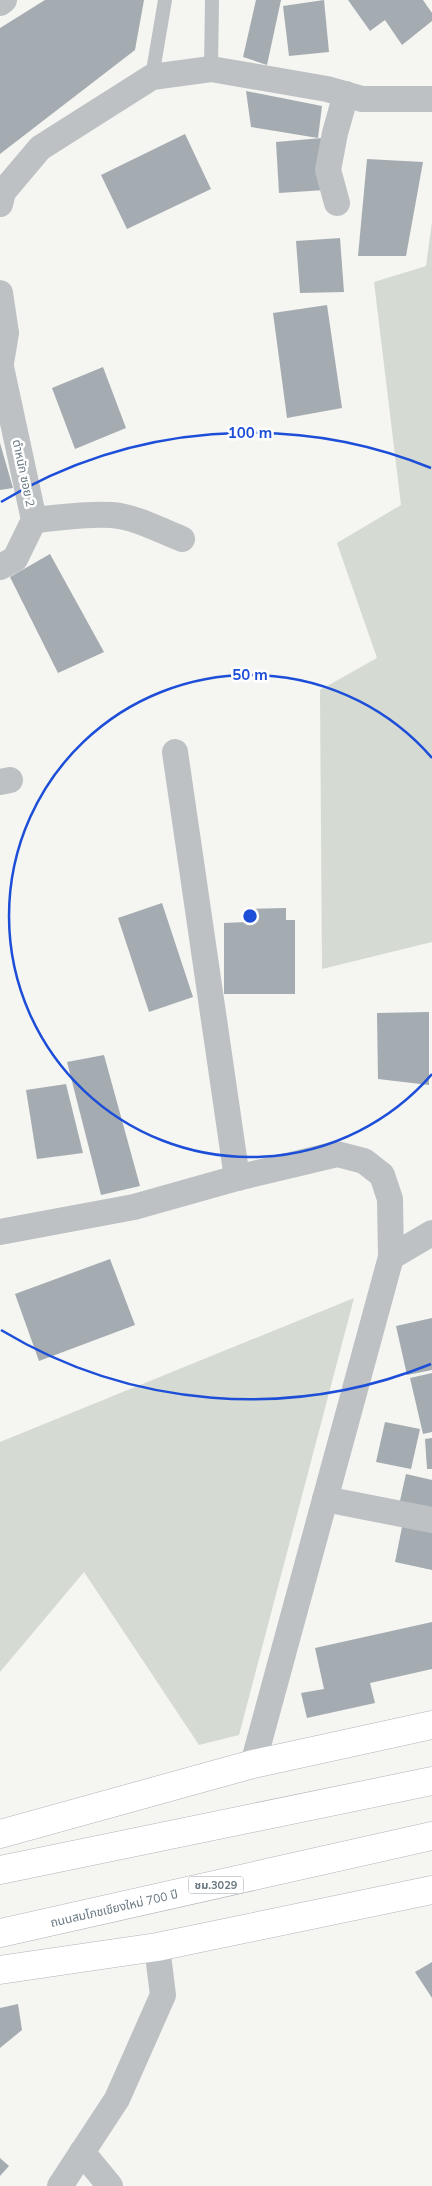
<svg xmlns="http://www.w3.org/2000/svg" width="432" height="2186" font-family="Mulish,'Noto Sans Thai',sans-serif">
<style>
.green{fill:#d5dad2}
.building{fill:#a5acb1}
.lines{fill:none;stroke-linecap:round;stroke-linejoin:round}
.primary-casing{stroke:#b0b5b8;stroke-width:29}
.lane{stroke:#bdc1c4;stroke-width:14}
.street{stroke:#bdc1c4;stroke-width:26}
.primary{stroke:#fff;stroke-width:28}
.ring{fill:none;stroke:#1d4ed8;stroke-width:2.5}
.labels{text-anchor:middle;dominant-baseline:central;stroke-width:5;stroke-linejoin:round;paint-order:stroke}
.shield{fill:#fff;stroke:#95a0a7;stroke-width:1}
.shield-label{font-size:11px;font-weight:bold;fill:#677781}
.street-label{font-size:12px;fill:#677781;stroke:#fff}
.centre{fill:#1d4ed8;stroke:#fff;stroke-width:2.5}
.ring-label{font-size:15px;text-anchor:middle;font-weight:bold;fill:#1d4ed8;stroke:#fff;stroke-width:5;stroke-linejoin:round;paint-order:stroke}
</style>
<rect width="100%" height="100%" fill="#f5f5f2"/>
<g class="green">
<polygon points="432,222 432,942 322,969 320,690 377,658 337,543 401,505 374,282 426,266"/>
<polygon points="354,1298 239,1735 199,1745 84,1572 0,1672 0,1442"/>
</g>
<g class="building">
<polygon points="45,0 144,0 135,50 0,154 0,28"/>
<polygon points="256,0 281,0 267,65 243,57"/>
<polygon points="324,0 329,52 289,56 283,6"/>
<polygon points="348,0 423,0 432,13 432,21 402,45 385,20 370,31"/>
<polygon points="246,91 322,106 318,138 251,127"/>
<polygon points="185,134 211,189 127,229 101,175"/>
<polygon points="322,138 325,190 279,193 276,142"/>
<polygon points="367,159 423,162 406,256 358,256"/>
<polygon points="340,238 344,292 300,293 296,241"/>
<polygon points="327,305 342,408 287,418 273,313"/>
<polygon points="103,367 126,428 75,449 52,388"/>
<polygon points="0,443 13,488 0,490"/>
<polygon points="50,554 104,652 58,673 10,577"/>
<polygon points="162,903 193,997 149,1012 118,918"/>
<polygon points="286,908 286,920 295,920 295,994 224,994 224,923 246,922 246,909"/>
<polygon points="429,1012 429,1085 378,1079 377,1013"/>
<polygon points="104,1055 140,1186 101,1195 67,1062"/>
<polygon points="66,1084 83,1153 37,1159 26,1090"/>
<polygon points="110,1259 135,1325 39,1361 15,1294"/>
<polygon points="432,1318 432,1370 407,1375 396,1326"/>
<polygon points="432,1373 432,1432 423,1434 410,1378"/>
<polygon points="385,1422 420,1429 411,1469 376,1462"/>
<polygon points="432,1438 432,1469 427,1469 425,1439"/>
<polygon points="406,1474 432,1480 432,1513 399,1505"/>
<polygon points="404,1517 432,1523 432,1570 395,1562"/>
<polygon points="432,1622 432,1669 370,1683 375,1703 307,1718 301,1693 324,1689 315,1648"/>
<polygon points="432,1962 432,1998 415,1972"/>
<polygon points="18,2004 22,2030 0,2048 0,2008"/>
<polygon points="0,2158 9,2166 0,2176"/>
</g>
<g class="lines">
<defs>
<g id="primary">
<polyline points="0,1834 253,1764 432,1725"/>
<polyline points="0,1870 432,1781"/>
<polyline points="0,1933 432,1836"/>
<polyline points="0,1970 157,1947 432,1890"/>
</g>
</defs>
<use href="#primary" class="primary-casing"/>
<g class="lane">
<polyline points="211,69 212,0"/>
<polyline points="152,77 165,0"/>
</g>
<g class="street">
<polyline points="0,3 4,0"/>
<polyline points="337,203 328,170 335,133 346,94"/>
<polyline points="0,204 3,192 40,148 152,77 211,69 327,89 362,99 432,99"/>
<polyline points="0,293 6,333 0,369"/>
<path d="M34,520C59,518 86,513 112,515C136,517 159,530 182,539"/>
<polyline points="0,567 15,559 34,520 1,367"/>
<polyline points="175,752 237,1178"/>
<polyline points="0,782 10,780"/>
<polyline points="0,1232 134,1207 237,1178 337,1154 364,1161 382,1175 390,1199 391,1257 253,1764"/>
<polyline points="391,1257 432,1233"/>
<polyline points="325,1499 432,1520"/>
<polyline points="82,2152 110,2186"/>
<polyline points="60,2186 117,2099 163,1995 157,1947"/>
</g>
<use href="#primary" class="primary"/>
</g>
<g class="ring">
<path d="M432 1074A241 241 0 1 1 432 758"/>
<path d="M431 1364A483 483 0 0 1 1 1330M1 502A483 483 0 0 1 431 468"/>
</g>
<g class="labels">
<rect class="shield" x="188.5" y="1876.5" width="55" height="17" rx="4"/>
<g class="shield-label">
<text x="216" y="1885">ชม.3029</text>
</g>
<g class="street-label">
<text transform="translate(24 473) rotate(78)">ตำหนัก ซอย 2</text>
<text transform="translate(114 1908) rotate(-13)">ถนนสมโภชเชียงใหม่ 700 ปี</text>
</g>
</g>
<circle cx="250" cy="916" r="8" class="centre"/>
<g class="ring-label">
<text x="250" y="438">100 m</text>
<text x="250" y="680">50 m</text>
</g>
</svg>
